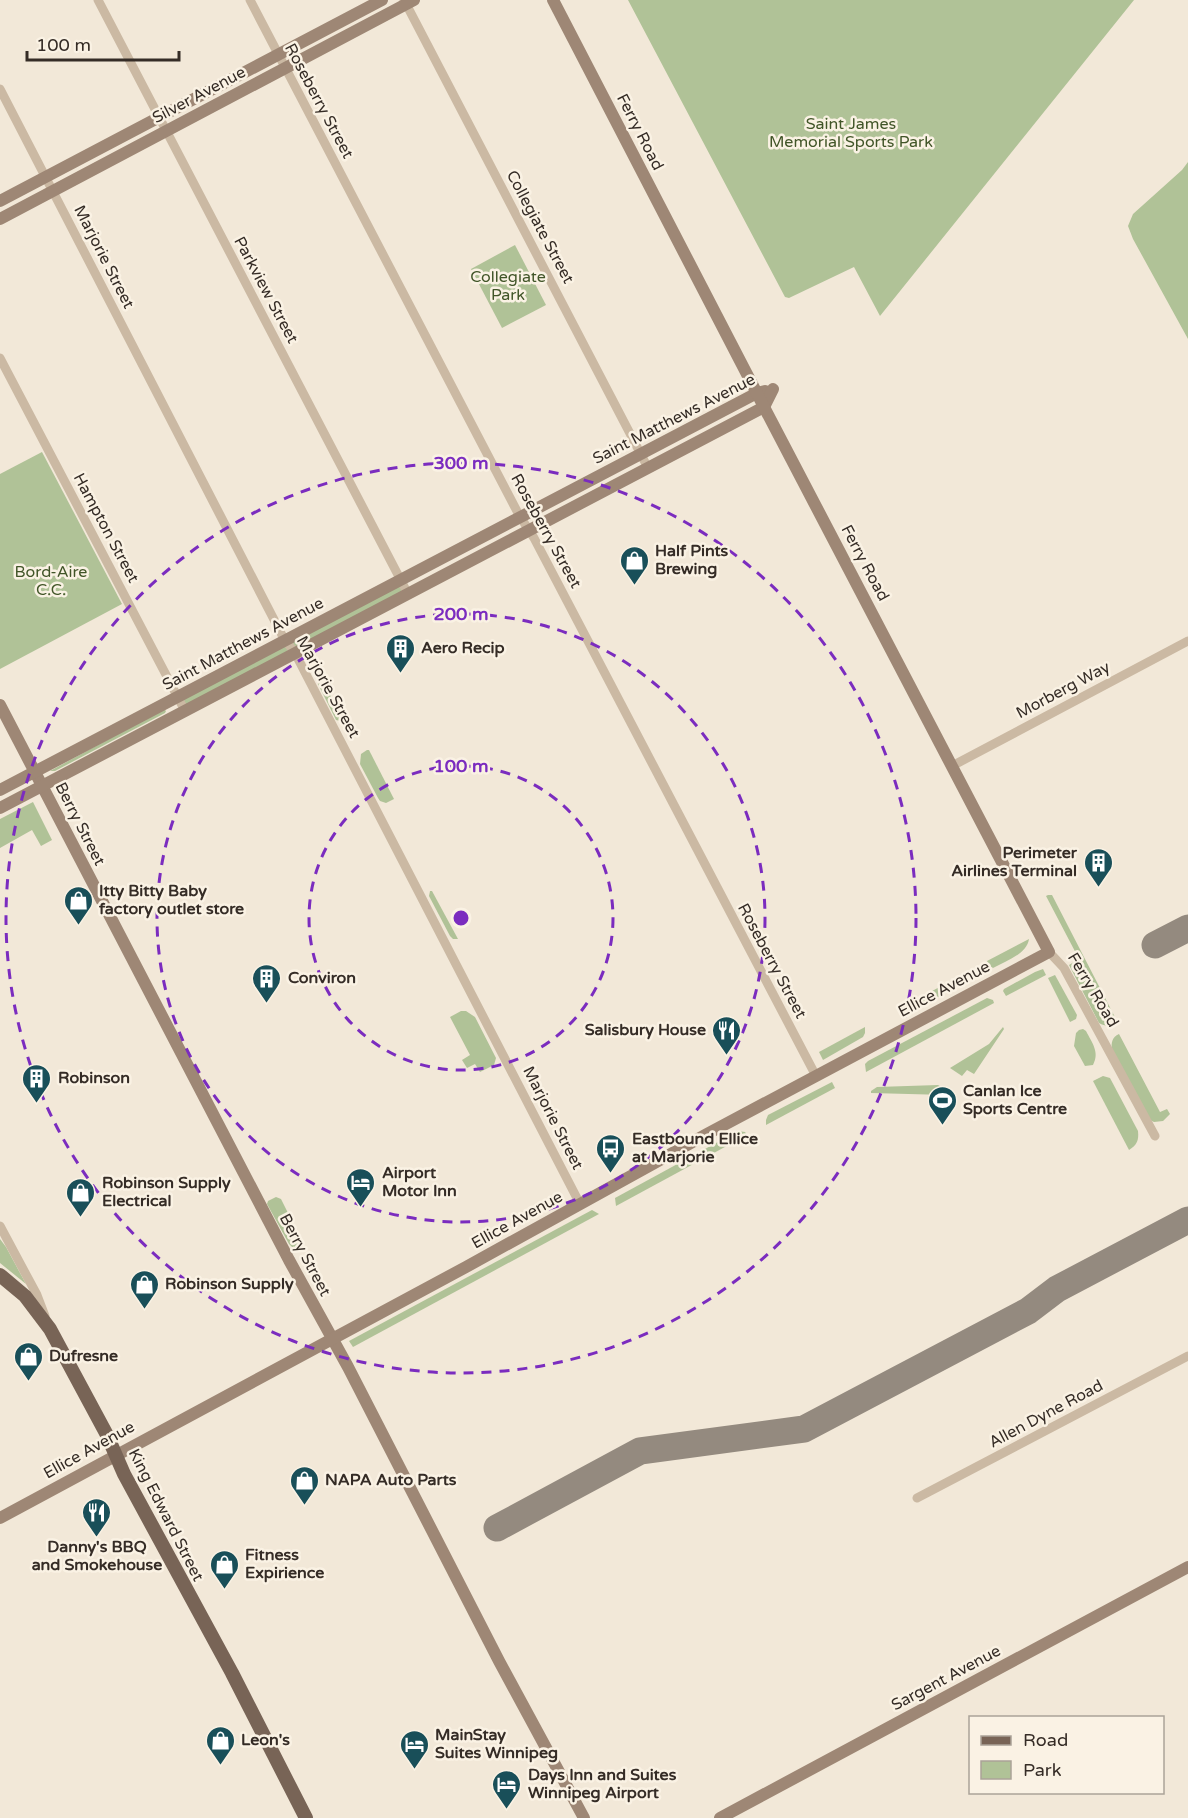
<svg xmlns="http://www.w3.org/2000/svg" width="1188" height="1818" font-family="'Varela Round',sans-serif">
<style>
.green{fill:#b0c297}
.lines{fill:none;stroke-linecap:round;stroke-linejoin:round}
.taxiway{stroke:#948a7f;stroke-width:27}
.street{stroke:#cbb9a3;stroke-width:9}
.secondary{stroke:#9e8775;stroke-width:12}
.primary{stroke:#786456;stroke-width:14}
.ring{fill:none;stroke:#7b2cbf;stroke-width:3;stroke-dasharray:10 8}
.labels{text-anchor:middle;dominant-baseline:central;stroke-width:5;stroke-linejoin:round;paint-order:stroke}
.street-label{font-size:16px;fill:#352c26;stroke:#faf2e4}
.park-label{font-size:16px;fill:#415528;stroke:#faf2e4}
.poi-label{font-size:16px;font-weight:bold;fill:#352c26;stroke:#faf2e4;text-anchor:start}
.centre{fill:#7b2cbf;stroke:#faf2e4;stroke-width:3}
.ring-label{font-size:18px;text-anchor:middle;font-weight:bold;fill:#7b2cbf;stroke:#faf2e4;stroke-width:5;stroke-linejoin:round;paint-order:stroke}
</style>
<rect width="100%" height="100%" fill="#f2e8d8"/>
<g class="green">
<polygon points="628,0 1134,0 880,316 854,267 789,298 785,297"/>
<polygon points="1188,162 1188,339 1133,239 1128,226 1133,214 1182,170"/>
<polygon points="515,245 546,305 502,328 471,269"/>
<polygon points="42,452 122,604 0,669 0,474"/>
<polygon points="401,580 408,594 185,711 178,697"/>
<polygon points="323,681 343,720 340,721 336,720 318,684"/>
<polygon points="164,709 166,711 165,713 55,771 50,771"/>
<polygon points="367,750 369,750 394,799 386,803 380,801 378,798 360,764 361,754"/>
<polygon points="33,802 52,840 41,846 32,830 0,848 0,819"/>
<polygon points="430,891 432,891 458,939 453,939 450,936 429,896"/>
<path d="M1048,895H1052L1118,1023C1110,1026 1106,1027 1099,1023L1069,965L1079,959L1046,896Z"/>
<path d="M1029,939C1027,954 1006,961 993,968L989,965L987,961Z"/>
<polygon points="975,968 978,974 977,976 916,1009 906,1005"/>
<polygon points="1043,969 1046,975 1006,996 1003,991 1004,989 1035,972"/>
<polygon points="1055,975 1077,1015 1076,1019 1070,1022 1048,978"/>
<polygon points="987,998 993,1000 994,1003 866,1072 865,1064 868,1061"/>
<polygon points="461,1011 466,1011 475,1017 496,1058 494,1065 480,1072 475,1064 467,1068 462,1060 470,1055 450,1017"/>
<polygon points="865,1027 865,1033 863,1037 823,1060 819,1052"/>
<polygon points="1003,1027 1004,1029 974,1074 967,1070 962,1076 950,1068 989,1044"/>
<path d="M1083,1029L1086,1031C1092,1043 1100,1052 1093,1065L1085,1066L1074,1046L1076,1033L1079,1030Z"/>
<path d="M1119,1034L1160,1112L1167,1109L1170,1114L1163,1121L1154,1122L1150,1120L1112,1049C1111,1043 1112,1037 1119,1034Z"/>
<path d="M1103,1076L1110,1078L1138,1131C1139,1140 1137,1145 1129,1150L1093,1081Z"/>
<polygon points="832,1082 835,1088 766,1125 766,1120 768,1115"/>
<polygon points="938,1085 946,1090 946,1095 871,1093 871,1091 877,1087"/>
<polygon points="738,1131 745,1132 747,1135 616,1206 615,1198"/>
<polygon points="276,1197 281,1199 301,1239 302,1244 299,1247 293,1248 289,1244 267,1204 268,1201"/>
<polygon points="592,1210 599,1214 353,1347 349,1341"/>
<polygon points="0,1239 6,1247 26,1284 0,1263"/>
</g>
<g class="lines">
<g class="taxiway">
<polyline points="1155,945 1188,928"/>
<polyline points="497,1528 640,1451 804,1429 1028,1311 1057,1289 1188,1220"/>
</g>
<g class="street">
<polyline points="98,0 408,594"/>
<polyline points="250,0 519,515 534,538 816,1076"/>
<polyline points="404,0 648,468"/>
<polyline points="0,89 283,637 295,653 580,1204"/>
<polyline points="0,358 185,711"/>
<polyline points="952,766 1188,641"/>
<polyline points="1049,952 1064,968 1155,1136"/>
<polyline points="0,1226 37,1295 45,1316"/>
<polyline points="917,1498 1188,1356"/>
</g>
<g class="secondary">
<polyline points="0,201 382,0"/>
<polyline points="0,219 414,0"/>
<polyline points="0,705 289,1260 348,1367 499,1661 584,1818"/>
<polyline points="0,790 757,393 765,391"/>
<polyline points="0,808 764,407 773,389"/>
<polyline points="0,1518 466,1267 707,1134 1049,952 764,407 553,0"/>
<polyline points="720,1818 1188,1567"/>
</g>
<polyline class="primary" points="0,1275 25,1296 50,1329 107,1435 124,1474 232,1673 306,1818"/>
</g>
<g class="ring">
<circle cx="461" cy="918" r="152"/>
<circle cx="461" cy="918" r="304"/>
<circle cx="461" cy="918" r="455"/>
</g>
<defs>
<symbol id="shop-pin" viewBox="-11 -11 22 30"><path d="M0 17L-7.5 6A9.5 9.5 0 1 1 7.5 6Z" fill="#194f59" stroke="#faf2e4"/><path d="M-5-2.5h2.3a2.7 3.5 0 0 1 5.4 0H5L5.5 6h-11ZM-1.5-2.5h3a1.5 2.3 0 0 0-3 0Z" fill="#fff"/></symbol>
<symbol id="building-pin" viewBox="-11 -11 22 30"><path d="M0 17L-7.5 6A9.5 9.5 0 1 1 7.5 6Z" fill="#194f59" stroke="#faf2e4"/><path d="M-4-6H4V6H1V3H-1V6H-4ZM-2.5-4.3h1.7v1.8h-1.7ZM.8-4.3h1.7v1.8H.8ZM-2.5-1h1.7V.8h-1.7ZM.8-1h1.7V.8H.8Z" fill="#fff"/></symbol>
<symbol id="restaurant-pin" viewBox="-11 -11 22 30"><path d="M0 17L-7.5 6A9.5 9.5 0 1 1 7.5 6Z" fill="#194f59" stroke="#faf2e4"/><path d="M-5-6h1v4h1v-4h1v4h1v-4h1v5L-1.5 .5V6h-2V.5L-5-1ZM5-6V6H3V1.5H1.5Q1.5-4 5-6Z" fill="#fff"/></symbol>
<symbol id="stadium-pin" viewBox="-11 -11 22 30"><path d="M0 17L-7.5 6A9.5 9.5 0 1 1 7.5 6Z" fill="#194f59" stroke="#faf2e4"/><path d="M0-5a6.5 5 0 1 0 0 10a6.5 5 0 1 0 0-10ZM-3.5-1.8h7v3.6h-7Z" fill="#fff"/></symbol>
<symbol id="bus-pin" viewBox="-11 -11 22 30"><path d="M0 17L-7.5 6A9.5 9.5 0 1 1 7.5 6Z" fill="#194f59" stroke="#faf2e4"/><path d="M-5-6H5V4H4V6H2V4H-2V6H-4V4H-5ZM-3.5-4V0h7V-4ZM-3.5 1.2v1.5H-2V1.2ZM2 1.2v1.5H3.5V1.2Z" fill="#fff"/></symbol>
<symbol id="hotel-pin" viewBox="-11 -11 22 30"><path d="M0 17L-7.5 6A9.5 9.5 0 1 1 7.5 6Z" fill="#194f59" stroke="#faf2e4"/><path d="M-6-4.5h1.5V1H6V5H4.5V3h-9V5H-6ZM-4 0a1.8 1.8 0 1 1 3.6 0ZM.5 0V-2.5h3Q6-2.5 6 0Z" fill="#fff"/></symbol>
</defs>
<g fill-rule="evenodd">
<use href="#shop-pin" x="618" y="544" width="33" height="45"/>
<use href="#building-pin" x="384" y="632" width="33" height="45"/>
<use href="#building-pin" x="1082" y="846" width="33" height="45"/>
<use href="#shop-pin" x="62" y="884" width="33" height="45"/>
<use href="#building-pin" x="250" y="962" width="33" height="45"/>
<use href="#restaurant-pin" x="710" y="1014" width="33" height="45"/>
<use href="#building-pin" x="20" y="1062" width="33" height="45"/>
<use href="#stadium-pin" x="926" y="1084" width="33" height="45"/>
<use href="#bus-pin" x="594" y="1132" width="33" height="45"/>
<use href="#hotel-pin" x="344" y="1166" width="33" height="45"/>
<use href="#shop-pin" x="64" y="1176" width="33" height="45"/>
<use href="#shop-pin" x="128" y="1268" width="33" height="45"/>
<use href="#shop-pin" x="12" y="1340" width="33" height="45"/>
<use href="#shop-pin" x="288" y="1464" width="33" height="45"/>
<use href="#restaurant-pin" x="80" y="1496" width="33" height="45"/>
<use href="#shop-pin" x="208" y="1548" width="33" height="45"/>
<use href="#shop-pin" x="204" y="1724" width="33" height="45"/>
<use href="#hotel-pin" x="398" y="1728" width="33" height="45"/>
<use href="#hotel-pin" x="490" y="1768" width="33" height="45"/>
</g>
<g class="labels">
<g class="street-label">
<text transform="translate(199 95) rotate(-28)">Silver Avenue</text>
<text transform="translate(319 101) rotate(62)">Roseberry Street</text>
<text transform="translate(640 132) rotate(63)">Ferry Road</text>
<text transform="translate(540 227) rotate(62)">Collegiate Street</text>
<text transform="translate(104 257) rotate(63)">Marjorie Street</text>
<text transform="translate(266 290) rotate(62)">Parkview Street</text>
<text transform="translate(674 419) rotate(-27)">Saint Matthews Avenue</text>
<text transform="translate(106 528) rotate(62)">Hampton Street</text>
<text transform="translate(546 531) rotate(61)">Roseberry Street</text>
<text transform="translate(865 563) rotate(62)">Ferry Road</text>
<text transform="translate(243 644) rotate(-28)">Saint Matthews Avenue</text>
<text transform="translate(328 687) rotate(61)">Marjorie Street</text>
<text transform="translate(1063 690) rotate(-28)">Morberg Way</text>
<text transform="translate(80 824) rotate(63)">Berry Street</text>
<text transform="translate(772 961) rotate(62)">Roseberry Street</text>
<text transform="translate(944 989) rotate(-28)">Ellice Avenue</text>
<text transform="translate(1093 990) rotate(59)">Ferry Road</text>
<text transform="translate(553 1118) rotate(63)">Marjorie Street</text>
<text transform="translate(517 1220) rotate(-29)">Ellice Avenue</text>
<text transform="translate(305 1255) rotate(62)">Berry Street</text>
<text transform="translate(1046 1414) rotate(-28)">Allen Dyne Road</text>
<text transform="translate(89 1450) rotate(-29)">Ellice Avenue</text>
<text transform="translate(166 1515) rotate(63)">King Edward Street</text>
<text transform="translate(946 1678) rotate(-28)">Sargent Avenue</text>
</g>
<g class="park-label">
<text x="851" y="124">Saint James<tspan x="851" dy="18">Memorial Sports Park</tspan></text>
<text x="508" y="277">Collegiate<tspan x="508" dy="18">Park</tspan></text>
<text x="51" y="572">Bord-Aire<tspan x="51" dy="18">C.C.</tspan></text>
</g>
<g class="poi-label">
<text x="655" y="551">Half Pints<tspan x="655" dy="18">Brewing</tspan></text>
<text x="421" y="648">Aero Recip</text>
<text x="1077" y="853" text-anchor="end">Perimeter<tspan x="1077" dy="18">Airlines Terminal</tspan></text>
<text x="99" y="891">Itty Bitty Baby<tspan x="99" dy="18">factory outlet store</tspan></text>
<text x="288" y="978">Conviron</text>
<text x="706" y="1030" text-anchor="end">Salisbury House</text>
<text x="58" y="1078">Robinson</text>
<text x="963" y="1091">Canlan Ice<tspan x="963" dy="18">Sports Centre</tspan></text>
<text x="632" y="1139">Eastbound Ellice<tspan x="632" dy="18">at Marjorie</tspan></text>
<text x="382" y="1173">Airport<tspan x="382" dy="18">Motor Inn</tspan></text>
<text x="102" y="1183">Robinson Supply<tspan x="102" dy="18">Electrical</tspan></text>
<text x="165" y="1284">Robinson Supply</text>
<text x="49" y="1356">Dufresne</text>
<text x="325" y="1480">NAPA Auto Parts</text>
<text x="97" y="1547" text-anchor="middle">Danny's BBQ<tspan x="97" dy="18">and Smokehouse</tspan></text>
<text x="245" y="1555">Fitness<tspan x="245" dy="18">Expirience</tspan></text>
<text x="435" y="1735">MainStay<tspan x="435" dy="18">Suites Winnipeg</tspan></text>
<text x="241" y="1740">Leon's</text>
<text x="528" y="1775">Days Inn and Suites<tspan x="528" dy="18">Winnipeg Airport</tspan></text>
</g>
</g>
<circle cx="461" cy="918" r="9" class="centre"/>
<g class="ring-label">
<text x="461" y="469">300 m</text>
<text x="461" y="620">200 m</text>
<text x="461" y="772">100 m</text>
</g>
<rect x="969" y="1716" width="195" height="78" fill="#faf2e4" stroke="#aba398" stroke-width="1.5"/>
<rect x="981" y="1736" width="30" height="9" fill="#786456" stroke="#aba398" stroke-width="1.5"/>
<text x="1023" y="1746" font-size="18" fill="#352c26">Road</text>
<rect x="981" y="1761" width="30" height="18" fill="#b0c297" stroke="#aba398" stroke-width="1.5"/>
<text x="1023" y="1776" font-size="18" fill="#352c26">Park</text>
<path d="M27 51v9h152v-9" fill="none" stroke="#352c26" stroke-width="3"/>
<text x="36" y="51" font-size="18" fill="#352c26" stroke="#faf2e4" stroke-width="4.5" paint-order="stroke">100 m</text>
</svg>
